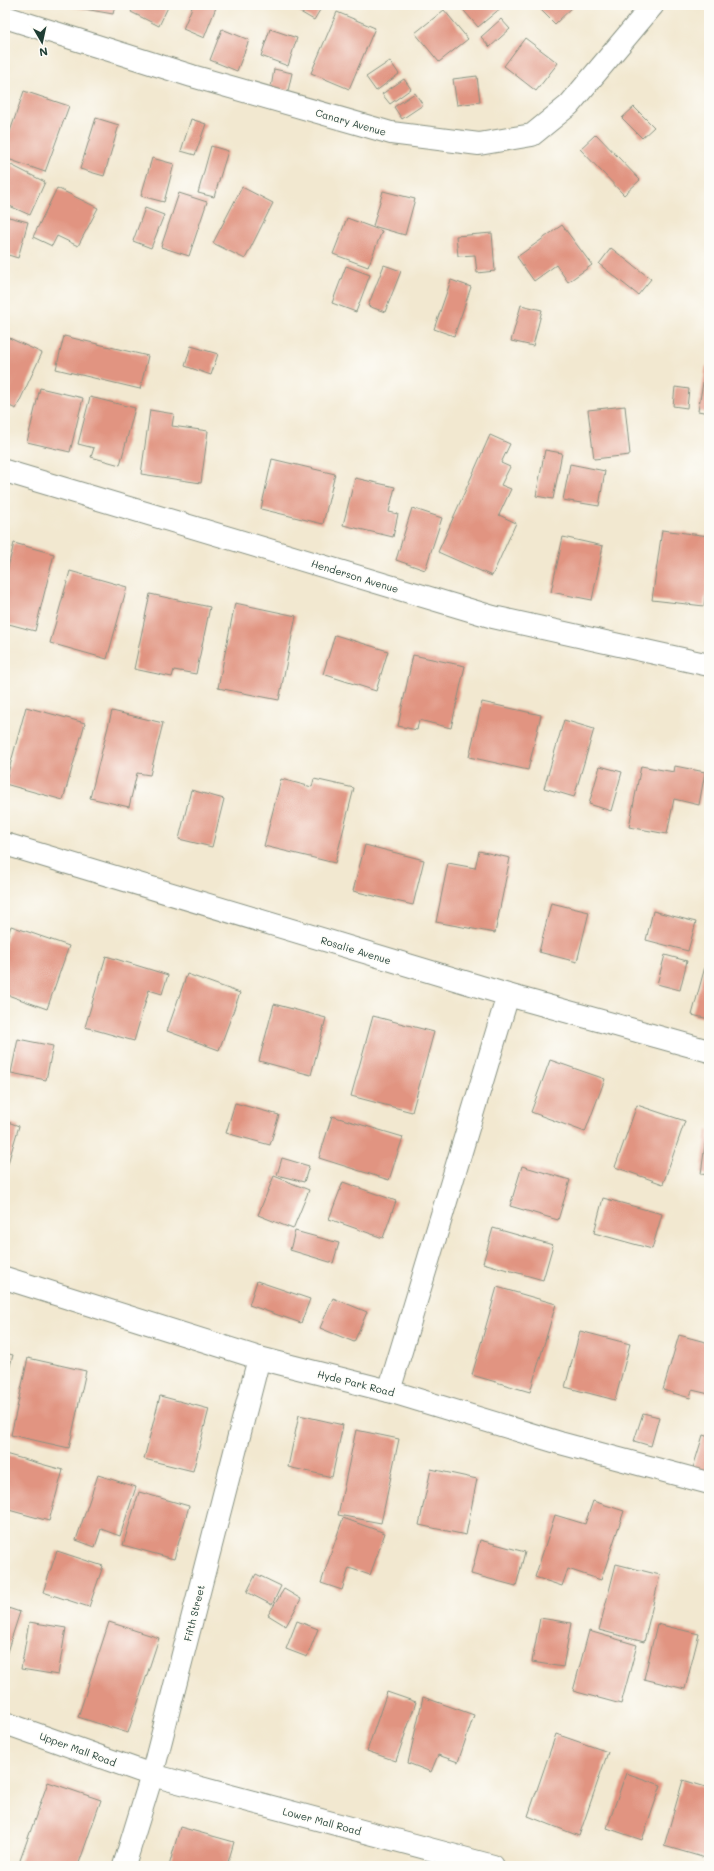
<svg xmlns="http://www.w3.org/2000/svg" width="714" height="1871" font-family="Mali,sans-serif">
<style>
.building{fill:#e19481}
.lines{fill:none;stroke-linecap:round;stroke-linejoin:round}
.minor-casing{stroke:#889282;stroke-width:24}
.minor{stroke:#fff;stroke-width:22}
.labels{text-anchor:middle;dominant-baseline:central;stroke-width:3;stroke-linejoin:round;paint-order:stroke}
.street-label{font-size:10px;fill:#1f3d34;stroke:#fdfcf7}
</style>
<rect width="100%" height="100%" fill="#fdfcf7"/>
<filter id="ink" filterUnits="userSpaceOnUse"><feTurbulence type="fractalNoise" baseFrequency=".025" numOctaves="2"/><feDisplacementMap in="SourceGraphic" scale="8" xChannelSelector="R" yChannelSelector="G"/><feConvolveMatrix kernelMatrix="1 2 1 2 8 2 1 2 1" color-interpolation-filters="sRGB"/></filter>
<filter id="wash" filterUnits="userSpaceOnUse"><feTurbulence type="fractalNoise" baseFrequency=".012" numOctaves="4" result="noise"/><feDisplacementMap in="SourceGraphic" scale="16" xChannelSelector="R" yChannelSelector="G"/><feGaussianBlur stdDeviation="0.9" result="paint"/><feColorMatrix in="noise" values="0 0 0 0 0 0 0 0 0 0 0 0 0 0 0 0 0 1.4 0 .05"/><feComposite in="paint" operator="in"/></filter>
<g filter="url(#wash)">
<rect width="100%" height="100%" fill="#f2e8d0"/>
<g id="blocks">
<g class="building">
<polygon points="73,5 115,5 113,14 73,7"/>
<polygon points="135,5 169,5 159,26 131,12"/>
<polygon points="193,5 217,5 204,38 183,29"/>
<polygon points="288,5 323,5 314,20"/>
<polygon points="459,5 501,5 502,7 478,27"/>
<polygon points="536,5 575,5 555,24"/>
<polygon points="444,10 468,39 439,62 415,33"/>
<polygon points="337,12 375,28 349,89 311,73"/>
<polygon points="501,19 510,29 490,47 481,37"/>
<polygon points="222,29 249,40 237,71 210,60"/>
<polygon points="270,29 297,38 288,66 261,56"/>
<polygon points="525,38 558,63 536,91 504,66"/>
<polygon points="390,61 399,74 376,91 366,77"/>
<polygon points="274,69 292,73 288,91 271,88"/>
<polygon points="477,76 480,102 457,105 453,79"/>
<polygon points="404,79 411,89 390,104 382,94"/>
<polygon points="24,91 69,106 45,172 5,158 5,146"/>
<polygon points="415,93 423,105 402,119 394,107"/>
<polygon points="634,107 654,127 642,138 622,118"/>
<polygon points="96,118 119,125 104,176 80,169"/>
<polygon points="191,119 206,124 195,155 181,151"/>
<polygon points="596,134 640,180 624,195 580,149"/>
<polygon points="211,146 228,151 214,197 198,193"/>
<polygon points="152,158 174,164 164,202 141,196"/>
<polygon points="11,165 45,182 30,215 5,204 5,178"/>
<polygon points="242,187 273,203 245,259 213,243"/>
<polygon points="57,188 98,208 78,246 57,236 52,246 33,237"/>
<polygon points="383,191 415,199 405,235 373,226"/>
<polygon points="179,193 207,202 189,256 161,247"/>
<polygon points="145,208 164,215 151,248 133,241"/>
<polygon points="5,216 28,222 18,258 5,254"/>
<polygon points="347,218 382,231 368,267 333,254"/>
<polygon points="562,225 592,265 568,282 556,265 534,281 517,257"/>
<polygon points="492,233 495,271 477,273 475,255 458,256 456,236"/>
<polygon points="611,248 651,279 638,295 599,264"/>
<polygon points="384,265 401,271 385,312 368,306"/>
<polygon points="346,266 370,275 356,312 332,303"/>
<polygon points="451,280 471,287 454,336 434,329"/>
<polygon points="521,305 542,310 533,346 511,341"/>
<polygon points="5,336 42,353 16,409 5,404"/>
<polygon points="64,336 148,356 140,389 56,369"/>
<polygon points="191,346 218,354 211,375 185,366"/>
<polygon points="706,366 709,367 709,413 698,411"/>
<polygon points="675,387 689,389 687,408 673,406"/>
<polygon points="40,388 83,398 70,452 27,442"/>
<polygon points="90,397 135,408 120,465 91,457 94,448 78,444"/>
<polygon points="625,406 630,455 594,459 588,410"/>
<polygon points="150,410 174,414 172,426 208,431 201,483 141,474"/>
<polygon points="490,435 510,444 501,463 510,467 501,485 511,489 499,515 516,523 492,576 438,552"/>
<polygon points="545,450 562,453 553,499 536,496"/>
<polygon points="272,459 335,474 323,524 261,509"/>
<polygon points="570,464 605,471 599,506 563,500"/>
<polygon points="355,478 395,487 389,512 398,514 393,537 343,525"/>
<polygon points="412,508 442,518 425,570 396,560"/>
<polygon points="662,530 709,536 709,566 704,606 652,600"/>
<polygon points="563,537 603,546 592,600 551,592"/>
<polygon points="14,543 54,554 35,631 5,623 5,579"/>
<polygon points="70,571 127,587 107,659 50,643"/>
<polygon points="150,594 210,607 196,674 174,670 172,677 134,669"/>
<polygon points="235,603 296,616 279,700 218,688"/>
<polygon points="335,635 388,651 376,691 323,674"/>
<polygon points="413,655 465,666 451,728 419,720 417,730 398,726"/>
<polygon points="482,702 541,715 528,770 469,757"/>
<polygon points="26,707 85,723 63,800 5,784"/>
<polygon points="112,711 163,723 150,775 137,773 129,807 90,798"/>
<polygon points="564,720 594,729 574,797 544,788"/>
<polygon points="600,766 622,772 611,811 589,804"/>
<polygon points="641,766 674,772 675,766 705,772 699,805 674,799 667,834 629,827"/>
<polygon points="281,779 312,787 314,779 354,788 335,863 264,846"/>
<polygon points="191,790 224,799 212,847 179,839"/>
<polygon points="365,845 424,860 413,905 353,891"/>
<polygon points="479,851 510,858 495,933 436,922 448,863 475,868"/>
<polygon points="551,903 589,912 577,962 539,952"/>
<polygon points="653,911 696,922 688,951 646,940"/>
<polygon points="11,926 69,946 47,1009 5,994 5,943"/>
<polygon points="665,955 687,961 680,990 657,984"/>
<polygon points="106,956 168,975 162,994 149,990 134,1041 85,1027"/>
<polygon points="706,963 709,963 709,1019 692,1015"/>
<polygon points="187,974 240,993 219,1050 167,1031"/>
<polygon points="274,1004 326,1018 311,1075 259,1061"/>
<polygon points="373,1016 434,1032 412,1112 351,1096"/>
<polygon points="18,1039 53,1046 46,1080 11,1073"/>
<polygon points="550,1060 605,1079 585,1132 531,1112"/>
<polygon points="235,1103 279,1115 270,1145 226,1133"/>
<polygon points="637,1105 685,1121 663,1184 615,1167"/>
<polygon points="332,1116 403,1137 389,1180 319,1158"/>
<polygon points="5,1121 19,1126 5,1173"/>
<polygon points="707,1130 709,1130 709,1175 701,1174"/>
<polygon points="282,1158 309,1166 304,1182 277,1175"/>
<polygon points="522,1166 570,1180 558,1220 510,1206"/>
<polygon points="274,1176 309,1190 293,1229 258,1215"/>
<polygon points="343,1182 396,1201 383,1238 329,1219"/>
<polygon points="603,1198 662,1214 652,1249 594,1233"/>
<polygon points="493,1228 553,1245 543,1280 483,1263"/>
<polygon points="295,1231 339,1243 333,1263 290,1250"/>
<polygon points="257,1281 310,1299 301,1323 249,1305"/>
<polygon points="497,1287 556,1304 530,1392 472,1375"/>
<polygon points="333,1298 367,1312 354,1342 320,1328"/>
<polygon points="580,1331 630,1344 615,1400 565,1387"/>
<polygon points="679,1335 709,1343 709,1394 692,1390 690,1398 663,1390"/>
<polygon points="5,1353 13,1355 5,1384"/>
<polygon points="28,1358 86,1371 69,1448 11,1435"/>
<polygon points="160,1396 209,1409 193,1471 144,1459"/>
<polygon points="643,1413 659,1417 651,1446 634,1441"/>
<polygon points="299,1415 343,1425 332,1477 288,1467"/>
<polygon points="356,1430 399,1439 381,1523 338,1515"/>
<polygon points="703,1435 709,1437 709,1473 693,1468"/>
<polygon points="5,1454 63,1470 49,1521 5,1509"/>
<polygon points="431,1469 477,1479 466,1535 419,1525"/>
<polygon points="98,1475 136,1487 120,1536 101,1529 95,1547 76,1540"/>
<polygon points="139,1492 189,1506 174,1559 123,1545"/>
<polygon points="593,1501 624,1511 601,1580 568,1569 562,1586 535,1577 555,1515 585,1524"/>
<polygon points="343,1518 385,1533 370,1575 349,1568 342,1590 321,1583"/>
<polygon points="480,1540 525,1552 516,1586 471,1574"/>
<polygon points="57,1551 103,1566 89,1607 43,1592"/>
<polygon points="616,1564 660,1575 644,1642 599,1630"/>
<polygon points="256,1574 281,1586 272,1605 247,1592"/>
<polygon points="284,1589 301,1599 286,1626 268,1615"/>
<polygon points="5,1607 20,1612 5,1658"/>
<polygon points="540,1618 571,1623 563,1667 532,1662"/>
<polygon points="297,1621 318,1629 307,1657 286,1649"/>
<polygon points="29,1622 66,1628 58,1675 21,1669"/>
<polygon points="109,1622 159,1638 128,1733 78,1717"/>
<polygon points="657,1624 699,1634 685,1689 644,1679"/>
<polygon points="589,1631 637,1645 621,1704 573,1691"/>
<polygon points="387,1692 416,1702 396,1761 367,1751"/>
<polygon points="423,1697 474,1715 458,1762 438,1755 431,1772 408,1763"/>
<polygon points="556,1734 608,1752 579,1836 528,1816"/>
<polygon points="626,1773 661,1785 642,1840 607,1828"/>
<polygon points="683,1780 709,1788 709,1859 664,1846"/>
<polygon points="48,1782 101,1800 78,1866 18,1866"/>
<polygon points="180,1827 234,1842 227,1866 169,1866"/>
</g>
</g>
</g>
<g filter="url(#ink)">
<use href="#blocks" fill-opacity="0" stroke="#889282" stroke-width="1"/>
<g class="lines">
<defs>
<g id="minor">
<polyline points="5,17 192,76 391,133 479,144 532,135 569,105 653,5"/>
<polyline points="5,471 493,617 709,665"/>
<polyline points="5,844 508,995 709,1051"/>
<polyline points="5,1278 259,1358 389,1391 560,1443 709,1483"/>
<polyline points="389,1391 508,995"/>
<polyline points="5,1723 152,1775 493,1866"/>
<polyline points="124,1866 152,1775 259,1358"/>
</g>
</defs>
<use href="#minor" class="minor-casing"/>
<use href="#minor" class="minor"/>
</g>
</g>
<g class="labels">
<g class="street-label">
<text transform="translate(351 122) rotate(16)">Canary Avenue</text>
<text transform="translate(355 576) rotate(17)">Henderson Avenue</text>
<text transform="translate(356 950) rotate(17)">Rosalie Avenue</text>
<text transform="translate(356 1383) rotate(14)">Hyde Park Road</text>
<text transform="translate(194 1613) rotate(-76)">Fifth Street</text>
<text transform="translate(78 1749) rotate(20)">Upper Mall Road</text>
<text transform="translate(322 1821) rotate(15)">Lower Mall Road</text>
</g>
</g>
<rect width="714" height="1871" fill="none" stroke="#fdfcf7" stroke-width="20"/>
<g transform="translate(42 42) rotate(171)" stroke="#fdfcf7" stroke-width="3" paint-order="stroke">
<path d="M0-3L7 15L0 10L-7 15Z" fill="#1f3d34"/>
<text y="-6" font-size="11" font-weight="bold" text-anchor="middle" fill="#1f3d34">N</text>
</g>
</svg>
